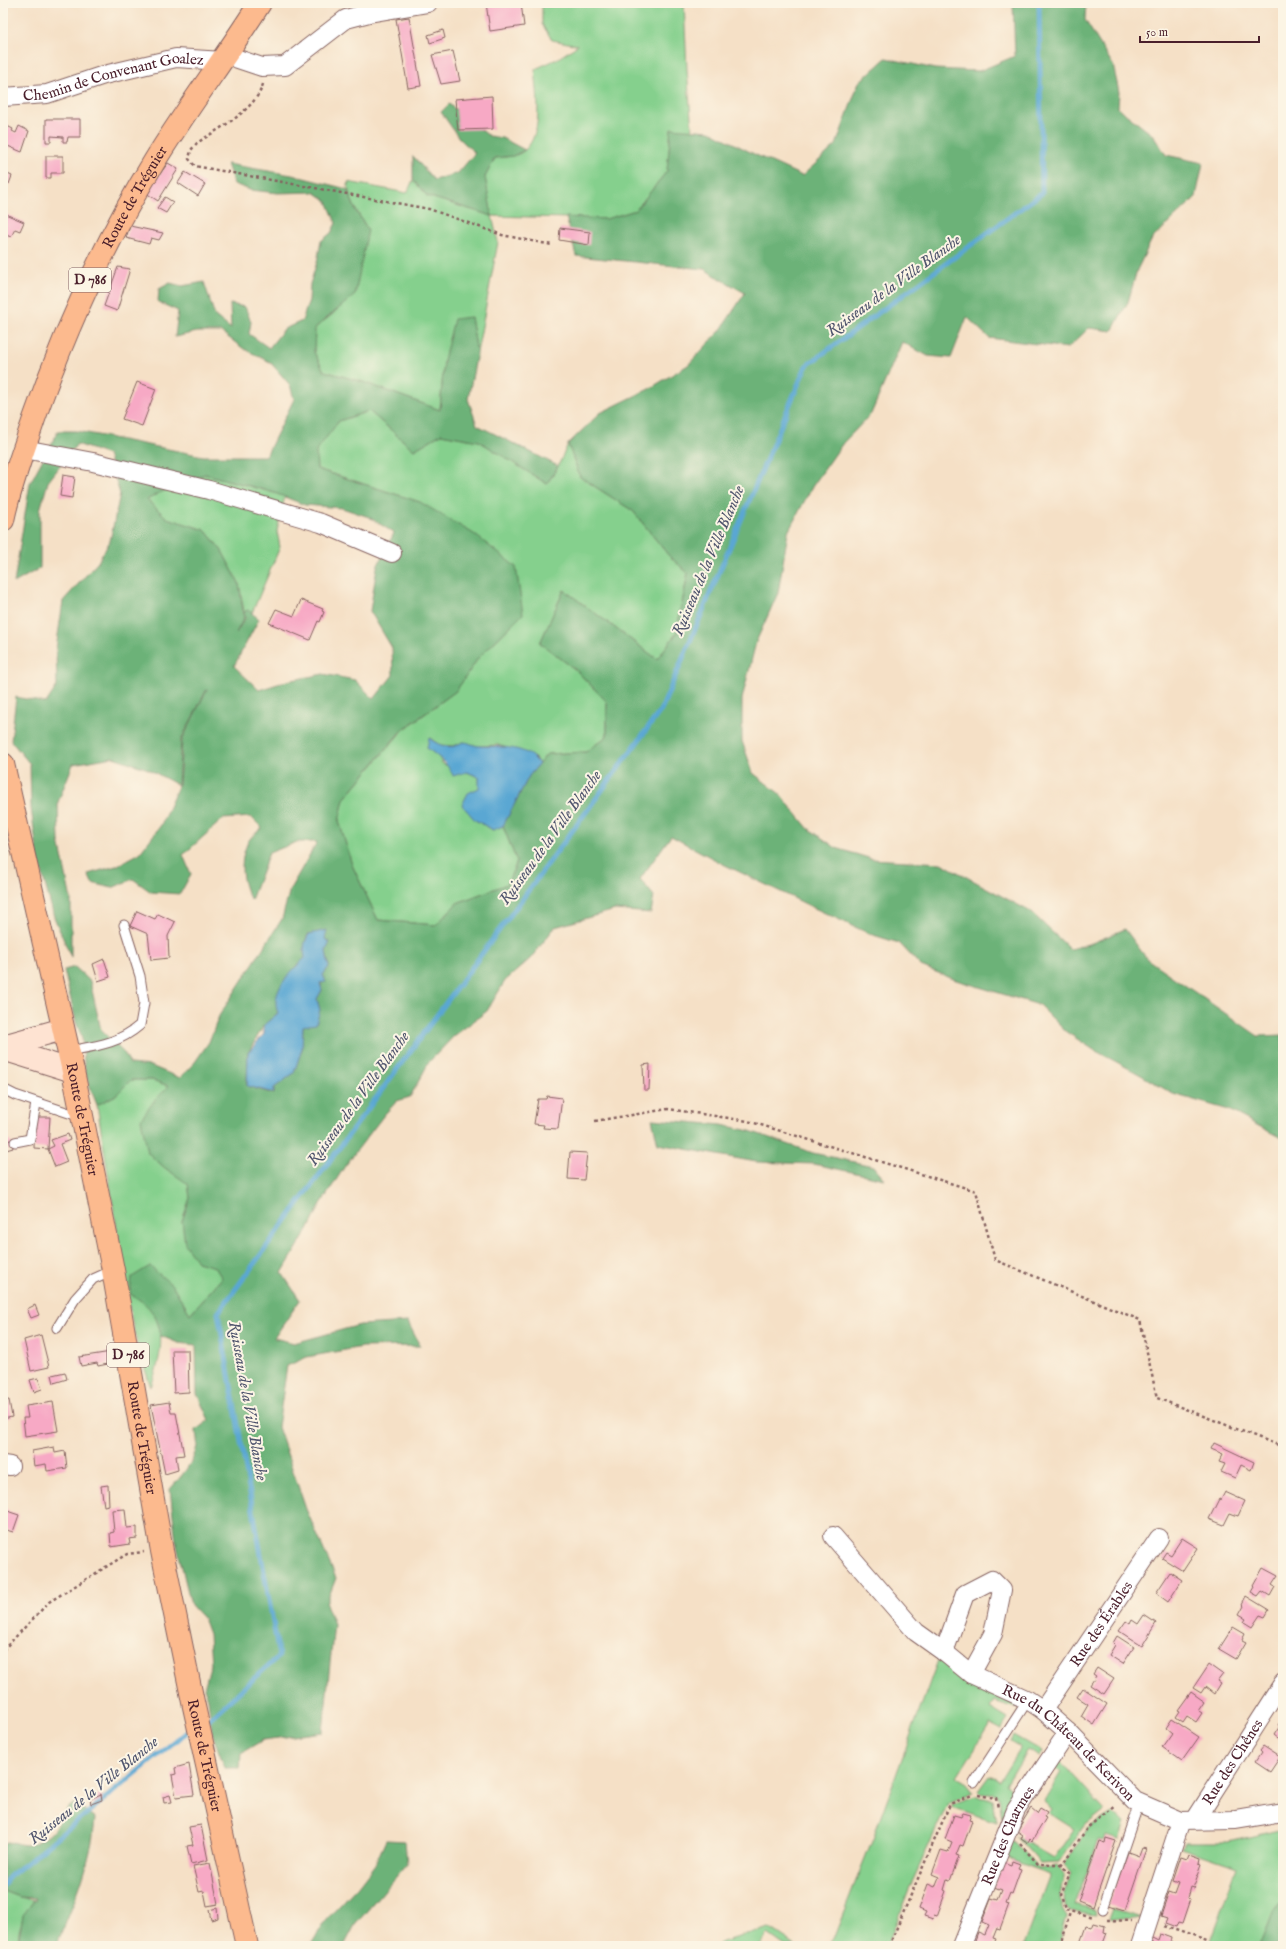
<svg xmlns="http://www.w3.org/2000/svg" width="1286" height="1949" font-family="'IM FELL English',serif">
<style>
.green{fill:#85d08d;stroke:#68785c}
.forest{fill:#6cb278;stroke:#5b6852;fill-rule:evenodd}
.water{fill:#5aa7d3;stroke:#52637f}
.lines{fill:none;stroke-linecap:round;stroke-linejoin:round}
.stream{stroke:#5aa7d3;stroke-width:5}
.building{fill:#f7a9c5}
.lane-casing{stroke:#866361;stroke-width:11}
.street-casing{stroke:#866361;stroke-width:20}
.secondary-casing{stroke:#866361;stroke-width:24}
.primary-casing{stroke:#866361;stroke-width:24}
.path{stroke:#866361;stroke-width:2.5;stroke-dasharray:3 3;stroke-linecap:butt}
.lane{stroke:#fff;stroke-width:9}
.street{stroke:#fff;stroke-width:18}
.secondary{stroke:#fee3d2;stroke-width:22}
.primary{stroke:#fcba8e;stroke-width:22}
.labels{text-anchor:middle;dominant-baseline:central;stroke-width:4;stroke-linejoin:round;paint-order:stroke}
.shield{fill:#fcf5e5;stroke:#7f5f63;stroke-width:1}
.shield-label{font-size:14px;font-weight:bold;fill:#4a1f2b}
.street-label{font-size:15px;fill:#4a1f2b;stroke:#fcf5e5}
.water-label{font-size:16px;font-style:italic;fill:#50556e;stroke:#fcf5e5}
</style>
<rect width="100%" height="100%" fill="#fcf5e5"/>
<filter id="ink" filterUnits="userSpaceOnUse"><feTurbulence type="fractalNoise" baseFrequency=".025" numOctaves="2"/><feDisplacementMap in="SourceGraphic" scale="8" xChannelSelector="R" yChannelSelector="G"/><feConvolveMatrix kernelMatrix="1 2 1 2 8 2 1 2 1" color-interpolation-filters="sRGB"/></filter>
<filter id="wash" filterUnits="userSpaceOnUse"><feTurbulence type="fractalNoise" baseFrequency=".012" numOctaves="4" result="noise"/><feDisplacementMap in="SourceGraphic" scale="16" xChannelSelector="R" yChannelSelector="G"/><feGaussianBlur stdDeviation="0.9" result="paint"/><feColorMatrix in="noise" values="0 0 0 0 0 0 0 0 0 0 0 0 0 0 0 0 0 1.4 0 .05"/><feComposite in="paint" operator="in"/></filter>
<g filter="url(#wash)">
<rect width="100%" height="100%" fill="#f5e0c6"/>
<g class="green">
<path d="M542,3H684L687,70L692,130L671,129L667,171L636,210L606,219L492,216L498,242L477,353L471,318L444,360L440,410L363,382L324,371L314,352L315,328L334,313L368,230C360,216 347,198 348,182L407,193L413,180L427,196L492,216L485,177L495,158C505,157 517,157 525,150C544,132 537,93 535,69L557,59L578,45L552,40L542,24Z"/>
<polygon points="369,411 414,450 441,434 479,441 547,484 558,466 568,444 580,477 633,511 669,556 688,573 676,634 657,659 564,590 540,643 576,670 607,702 607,736 586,752 547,754 539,764 535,758 498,745 478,746 463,742 454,746 439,745 430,738 427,748 439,757 442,763 451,768 467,772 479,777 480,789 475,820 493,830 503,826 517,862 507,884 457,903 436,925 378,920 352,865 339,821 344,799 402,731 456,691 479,657 523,614 420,502 317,469 315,451 339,421"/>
<polygon points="205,474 285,496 277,531 280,547 252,613 244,612 239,583 222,551 205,530 166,518 147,500 159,493"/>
<path d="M131,1080H152L169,1086L154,1101L148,1152L165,1168L188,1183L190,1198L182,1221L197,1262L215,1267L222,1278L190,1314L173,1286L131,1294C135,1297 143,1300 147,1304C169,1329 160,1359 151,1387L138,1349L131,1317L97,1105L116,1095Z"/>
<polygon points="938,1660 947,1663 970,1682 1017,1705 1015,1708 994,1701 990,1708 1008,1719 1001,1730 990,1724 957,1777 967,1783 974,1792 948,1803 909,1889 887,1946 830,1946 873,1838"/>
<polygon points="1014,1735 1042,1751 1040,1757 1027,1750 1006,1785 1017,1792 1002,1818 999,1797 993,1793 983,1795 978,1791 989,1776 1000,1781 1021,1747 1011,1741"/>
<polygon points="1058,1759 1105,1810 1083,1827 1060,1862 1040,1863 1016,1836 1054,1858 1074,1829 1049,1813 1052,1808 1044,1801 1061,1772 1053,1765"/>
<polygon points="975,1796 982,1799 993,1799 997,1822 952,1807 952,1804"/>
<path d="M1112,1813L1125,1823L1119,1840L1106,1836L1104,1841L1098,1840L1075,1905L1096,1911L1097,1915C1089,1914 1075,1914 1069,1909C1058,1902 1069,1882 1072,1874L1065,1864L1088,1828Z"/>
<polygon points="1283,1829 1283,1900 1274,1911 1260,1946 1208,1946 1237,1867 1181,1848 1184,1842 1228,1842"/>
<path d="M1007,1836L1039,1868L1058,1865L1065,1874C1061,1890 1056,1901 1067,1915L1059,1946H1023L1050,1874L1000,1856Z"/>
<path d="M3,1891L19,1897L34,1900C25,1913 16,1930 19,1946H3Z"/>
<polygon points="1113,1909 1141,1917 1113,1920 1109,1919"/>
<polygon points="769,1928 796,1946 785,1946 768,1934 760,1946 718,1946 719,1943"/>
</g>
<g class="forest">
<path d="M1013,3H1086L1085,20L1113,65L1119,92L1118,108L1154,136L1166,155L1203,163L1196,197L1152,239L1137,270L1128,302L1112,331L1089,328L1068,348L989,338L967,317L951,358L928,356L902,342L871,414L843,443L812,487L788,532L778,593L756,642L742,699V741L753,773L780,794L808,828L836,848L872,859L941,863L1031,912L1070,949L1092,943L1125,929L1147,959L1258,1036L1283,1035V1139L1229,1110L1173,1094L1141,1075L1094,1050L1065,1031L1039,1005L956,980L921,966L899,943L870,934L810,906L725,865L671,836L640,879L654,896L651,913L615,910L555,927L530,959L505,981L487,1011L454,1036L429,1062L410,1097L397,1101L384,1115L345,1166L321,1204L310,1226L282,1273L300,1300L274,1338L294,1343L360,1325L408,1322L420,1346L362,1347L307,1357L287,1366L278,1427L306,1509L336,1578L326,1604L334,1624L323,1732L263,1740L241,1753L240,1768H225L212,1733L208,1699L204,1688L211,1664L209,1634L203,1618L191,1605L176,1542L170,1489C181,1477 194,1462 197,1446C198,1441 196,1435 196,1430L209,1420L197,1394L196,1345L178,1343L161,1336C157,1315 150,1305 130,1294L132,1277L150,1266L173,1286L190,1314L222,1278L215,1267L197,1262L185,1244L182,1221L190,1198L188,1184L165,1168L148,1153L141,1119L154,1101L169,1086L152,1080H131L116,1095L97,1105L85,1074L82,1038L76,1022L64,970L75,967L90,981L101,1030L125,1054L130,1064L151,1066L180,1078L195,1062L209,1042L219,1016L282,919L290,889L317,842H297L269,853L251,900C241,883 239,863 247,844C249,838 257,832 262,828L251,817L223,819L183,855L191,874L180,894L151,892L133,879L112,888L92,883L88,874L116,866L140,853L161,825L179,784L182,740L207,689L181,740L178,785L148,769L113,757L73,764L58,802L59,841L71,900V957L54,917L38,858L31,808L30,764L11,741L16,697L46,703L57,686L56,649L63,601L98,562L110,541L120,494L108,455L77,444L48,482L40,510V568L14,583L30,483L58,431H77L203,456H266L294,399L290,385L270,362L244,349L221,332H197L175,337L178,311L158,302L159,289L170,283L182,286L204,282L215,316L231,329L230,304L245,307L251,322L249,334L269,348L284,329L302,321L309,300L310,284L317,262L321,241L331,233L336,223L327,201L314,192L278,193L250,190L234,184L227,164L292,175L347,189L356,211L368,230L355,295L315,328L314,352L324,371L363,382L440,410L444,360L454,319L471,317L477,353L468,399L477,425L558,466L547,484L479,441L441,434L414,450L369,411L339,421L316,451L317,469L420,502L474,534L516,567L523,614L479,657L456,691L401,731L344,799L339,821L352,865L378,920L436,925L457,903L507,884L517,862L503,826L529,776L547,754L586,752L607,736V702L576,670L540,643L564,590L657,659L676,634L688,573L669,556L633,511L580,477L568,444L600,413L649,389L688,365L720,331L745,293L704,269L576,256L566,217L606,219L636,210L667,171L671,128L710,131L754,154L802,176L836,145L859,82L886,58L935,69L979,71L1015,56ZM205,474L272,492L305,505L342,508L369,517L394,533L377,567L370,611L392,648L393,675L374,699L355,680L323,674L287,681L259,690L234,666L259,619L248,610L244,612L245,618L236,633L244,618L239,583L222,551L205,530L167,518L147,500L159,493ZM309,933L326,951L329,967C323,975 319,980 322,990L317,999L320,1010L303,1026L302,1049L294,1073L274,1088V1094L247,1086L248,1053L264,1025L278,1013L296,966L306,958C303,948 304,942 309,933Z"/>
<polygon points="449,104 489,136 502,138 525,150 513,156 495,158 485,177 492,216 427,196 413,180 413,156 434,180 458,173 475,153 459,138 441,112"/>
<polygon points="652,1119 722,1125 750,1131 813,1153 873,1166 884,1179 814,1164 756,1162 658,1144"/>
<path d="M75,1803L95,1818C92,1862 73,1906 56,1946H19L18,1942L23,1915L36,1898L19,1897L3,1891V1845C15,1839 16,1845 27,1845C32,1845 46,1838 50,1834C60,1825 62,1810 75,1803Z"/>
<polygon points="386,1840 405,1841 407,1864 355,1925 344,1946 310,1946 326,1920 358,1886 375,1864"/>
<polygon points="1283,1900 1283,1946 1260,1946 1274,1911"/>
</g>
<g class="water">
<path d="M429,738C437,744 445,748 455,746C458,745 461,742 464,742C469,742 474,746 479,746C499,747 527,745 539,764L529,776L503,826L493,830L475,820L462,805L468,793L479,788V777L467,772L453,776C450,765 436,755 427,748Z"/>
<path d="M327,930L325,939L330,942L326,951L329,967L323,975L326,982L320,983L322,990L317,999L320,1010L316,1024L303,1026L302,1049L294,1073L274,1088V1093L247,1086L248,1053L264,1034V1025L278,1013C269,992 291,971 305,958C303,948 304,942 309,934Z"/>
</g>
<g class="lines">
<g class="stream">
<polyline points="208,1720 279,1656 218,1313 661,710 806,366 1042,193 1039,3"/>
<polyline points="3,1885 9,1877 185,1733"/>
</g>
</g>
<g id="blocks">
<g class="building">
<polygon points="486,3 521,3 524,26 490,31"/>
<polygon points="409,17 421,86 408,88 396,19"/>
<polygon points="443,30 445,38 430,43 428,35"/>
<polygon points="453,51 460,81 441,84 432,55"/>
<polygon points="492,96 493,129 458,130 455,99"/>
<polygon points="46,119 80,119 80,137 68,137 67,142 63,142 63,137 51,136 51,142 46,142"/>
<polygon points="3,124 13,129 12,131 16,133 19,126 29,131 22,152 3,144"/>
<polygon points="46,156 63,156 63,173 51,173 51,178 46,178"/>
<polygon points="168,163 178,169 158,201 146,193"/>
<polygon points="3,172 12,176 9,184 5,182 3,187"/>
<polygon points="185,172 205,184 198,196 178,183"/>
<polygon points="165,197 173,202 166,213 157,208"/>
<polygon points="3,213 24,222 20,231 15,229 11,237 6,235 5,238 3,237"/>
<polygon points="130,226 163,233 159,240 151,238 149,244 126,238"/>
<polygon points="560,228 590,232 589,245 559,240"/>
<polygon points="118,267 130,269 117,311 104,306"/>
<polygon points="137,382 156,389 142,426 122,419"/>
<polygon points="63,475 75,477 72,498 60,496"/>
<polygon points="301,600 323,609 322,611 324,612 320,622 318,621 310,640 269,623 276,609 294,616"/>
<polygon points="137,911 155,919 158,914 175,922 168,936 169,958 151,960 148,934 130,926"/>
<polygon points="104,959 110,977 98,981 93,964"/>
<polygon points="650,1064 649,1090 644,1090 643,1065"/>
<polygon points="547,1096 562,1098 558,1129 543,1128 544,1125 534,1124 538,1099 546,1099"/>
<polygon points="35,1117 50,1117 48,1149 34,1148"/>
<polygon points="68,1134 70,1140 60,1144 67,1162 55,1167 48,1149 54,1146 51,1140"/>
<polygon points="10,1140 13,1148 3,1151 3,1142"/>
<polygon points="570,1152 587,1153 584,1180 568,1179"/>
<polygon points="35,1305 39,1315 31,1318 27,1309"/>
<polygon points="41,1335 49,1367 31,1371 24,1340"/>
<polygon points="172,1350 188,1350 189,1392 174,1393"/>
<polygon points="111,1352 113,1363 98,1366 97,1363 81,1366 79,1357"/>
<polygon points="65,1372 67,1379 54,1383 52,1375"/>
<polygon points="38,1378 42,1389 34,1392 30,1380"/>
<polygon points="9,1400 12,1417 3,1419 3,1401"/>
<polygon points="53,1402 58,1431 25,1436 23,1418 28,1418 26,1406"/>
<polygon points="169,1402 171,1413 176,1413 184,1455 176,1456 178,1470 165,1474 151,1405"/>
<polygon points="1214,1443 1254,1462 1251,1470 1241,1465 1235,1478 1221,1472 1225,1464 1219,1462 1223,1454 1211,1449"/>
<polygon points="54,1447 55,1453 65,1451 67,1468 47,1471 46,1464 34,1466 32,1451"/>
<polygon points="108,1485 109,1505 104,1506 101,1486"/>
<polygon points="1225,1492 1245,1501 1238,1516 1230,1513 1224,1525 1209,1519 1219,1499 1221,1500"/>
<polygon points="3,1506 10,1512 19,1515 13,1532 3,1529"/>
<polygon points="125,1509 127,1528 137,1527 137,1538 129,1539 130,1544 111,1547 110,1533 114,1532 112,1510"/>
<polygon points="1182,1538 1198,1548 1183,1571 1162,1558 1166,1552 1171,1555"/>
<polygon points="1263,1568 1278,1576 1272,1585 1275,1587 1270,1596 1262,1591 1258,1596 1251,1592 1254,1587 1253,1586"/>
<polygon points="1170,1572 1182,1580 1168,1602 1156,1593"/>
<polygon points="1246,1596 1269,1610 1265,1617 1260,1615 1252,1627 1244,1622 1246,1619 1239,1615 1244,1606 1242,1604"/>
<polygon points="1144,1615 1156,1623 1142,1646 1119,1631 1126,1621 1130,1624 1132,1620 1138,1624"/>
<polygon points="1233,1627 1245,1634 1242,1640 1246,1642 1236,1659 1219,1649"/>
<polygon points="1117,1636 1134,1647 1123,1664 1109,1655 1115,1645 1113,1643"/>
<polygon points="1209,1664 1223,1674 1217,1682 1220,1684 1214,1694 1205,1687 1201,1693 1193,1688"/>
<polygon points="1097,1668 1114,1679 1104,1694 1090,1685 1096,1676 1093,1674"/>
<polygon points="1083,1688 1107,1704 1094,1725 1081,1716 1088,1704 1077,1697"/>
<polygon points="1191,1692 1205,1702 1199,1711 1202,1713 1196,1722 1187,1716 1183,1722 1176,1717 1180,1711 1178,1710"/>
<polygon points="1283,1718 1283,1742 1274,1735 1280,1726 1278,1725"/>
<polygon points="1172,1719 1199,1737 1182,1761 1162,1747 1172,1733 1166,1728"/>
<polygon points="1263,1746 1280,1757 1270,1772 1255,1762 1261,1753 1259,1751"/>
<polygon points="189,1764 194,1795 176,1797 172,1775 176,1774 175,1768"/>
<polygon points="101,1794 102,1800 91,1804 90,1799"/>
<polygon points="170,1795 172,1802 164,1803 163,1797"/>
<polygon points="1031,1808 1037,1813 1040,1808 1047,1812 1044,1817 1046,1818 1032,1841 1030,1839 1027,1843 1021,1839 1023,1835 1017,1831"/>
<polygon points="963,1813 971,1815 969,1820 972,1821 963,1846 960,1845 956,1855 959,1856 950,1881 947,1880 944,1890 946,1891 937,1916 934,1915 933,1919 924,1916 926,1912 919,1909 928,1884 935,1887 939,1877 932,1874 941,1850 948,1852 952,1842 945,1839 954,1815 961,1817"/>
<polygon points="201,1825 208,1860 191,1864 187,1846 193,1845 189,1827"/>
<polygon points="1106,1838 1116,1841 1093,1907 1078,1901 1099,1841 1105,1843"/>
<polygon points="1142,1848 1146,1849 1125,1910 1109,1905 1128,1852 1139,1856"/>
<polygon points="1189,1854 1200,1858 1199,1863 1202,1864 1193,1888 1190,1887 1187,1898 1190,1899 1182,1923 1178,1922 1176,1927 1165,1923 1167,1918 1161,1916 1169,1892 1175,1894 1179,1883 1173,1881 1181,1857 1187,1859"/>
<polygon points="1012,1861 1020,1864 1018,1868 1021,1869 1012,1894 1010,1893 1006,1903 1009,1904 1000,1929 997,1928 993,1938 996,1939 993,1946 973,1946 978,1932 985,1935 989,1925 982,1922 991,1898 998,1900 1002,1890 994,1887 1003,1862 1011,1865"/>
<polygon points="210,1863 218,1904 207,1906 204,1891 199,1892 193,1866"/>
<polygon points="217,1908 218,1918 211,1920 209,1910"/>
<polygon points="1094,1923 1105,1926 1104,1932 1107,1933 1102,1946 1079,1946 1086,1926 1092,1928"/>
<polygon points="1161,1934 1172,1938 1171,1943 1174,1946 1150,1946 1153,1937 1159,1940"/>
</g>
</g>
</g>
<g filter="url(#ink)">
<use href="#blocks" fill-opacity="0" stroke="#866361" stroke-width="1"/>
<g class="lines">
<defs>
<g id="lane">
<path d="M69,1051C96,1046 118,1044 140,1025L144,1003L140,976L124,925"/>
<polyline points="3,1089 15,1095 81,1117"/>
<polyline points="15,1142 30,1139 36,1103"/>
<polyline points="57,1328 75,1299 93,1279 113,1270"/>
<polyline points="974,1783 1028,1700"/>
<polyline points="1103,1909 1139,1803"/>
</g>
<g id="street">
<polyline points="228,53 238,59 262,67 285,66 346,19 369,13 428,3"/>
<path id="s1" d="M3,97L47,94L104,75L176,58L223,61"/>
<polyline points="24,449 93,462 209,490 321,523 392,553"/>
<polyline points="3,1465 10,1466"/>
<path id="s2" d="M833,1536L916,1632L944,1652L971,1674L1028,1700L1043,1710L1068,1732L1135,1801L1181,1821L1236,1820L1283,1812"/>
<polyline points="944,1652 965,1594 992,1580 1002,1590 993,1634 971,1674"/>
<path id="s3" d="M1043,1710L1159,1538"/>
<path id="s4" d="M1195,1820L1283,1683"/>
<path id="s5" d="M961,1946L1016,1810L1068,1732"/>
<polyline points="1140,1946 1181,1821"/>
</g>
<g id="secondary">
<polyline points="3,1046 63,1029"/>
<polyline points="3,1049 73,1071"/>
</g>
<g id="primary">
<path id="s6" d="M3,520C10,486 23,452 34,419C66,327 103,245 154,162C187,108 226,57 260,3"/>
<path id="s7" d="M3,764L73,1071L113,1270L162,1551L193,1702L247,1946"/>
</g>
</defs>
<use href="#lane" class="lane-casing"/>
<use href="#street" class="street-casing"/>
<use href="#secondary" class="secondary-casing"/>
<use href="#primary" class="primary-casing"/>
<g class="path">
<path d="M263,84C255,111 219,128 197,143L191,150L189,159L195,166L429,209L502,235L552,245"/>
<polyline points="595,1121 668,1109 748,1121 976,1191 995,1260 1140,1320 1157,1398 1283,1447"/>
<polyline points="3,1650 49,1602 127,1554 144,1552"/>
<polyline points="978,1795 996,1798 998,1808"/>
<polyline points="1020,1844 1038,1864 1059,1864 1070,1873 1061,1895 1065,1910 1094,1917"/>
<polyline points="1061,1866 1088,1827 1116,1805"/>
<polyline points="1107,1920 1132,1921"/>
<polyline points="1164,1926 1207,1941"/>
<polyline points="890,1943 899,1946"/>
<polyline points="889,1946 950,1804 972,1795"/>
<polyline points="1061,1946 1070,1912"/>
</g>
<use href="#lane" class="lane"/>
<use href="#street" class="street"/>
<use href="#secondary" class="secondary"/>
<use href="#primary" class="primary"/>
</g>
</g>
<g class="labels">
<g class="shield">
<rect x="69" y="268" width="42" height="24" rx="3"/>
<rect x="107" y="1343" width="42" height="24" rx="3"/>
</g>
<g class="shield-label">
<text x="90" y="280">D 786</text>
<text x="128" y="1355">D 786</text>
</g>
<g class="street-label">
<text stroke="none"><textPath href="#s1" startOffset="113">Chemin de Convenant Goalez</textPath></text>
<text stroke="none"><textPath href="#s6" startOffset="350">Route de Tréguier</textPath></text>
<text stroke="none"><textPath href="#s7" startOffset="364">Route de Tréguier</textPath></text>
<text stroke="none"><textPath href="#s7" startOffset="688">Route de Tréguier</textPath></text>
<text stroke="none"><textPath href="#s3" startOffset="104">Rue des Érables</textPath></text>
<text stroke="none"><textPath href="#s2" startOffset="317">Rue du Château de Kerivon</textPath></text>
<text stroke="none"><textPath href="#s7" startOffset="1012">Route de Tréguier</textPath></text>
<text stroke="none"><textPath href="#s4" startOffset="69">Rue des Chênes</textPath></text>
<text stroke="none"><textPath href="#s5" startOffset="120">Rue des Charmes</textPath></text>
</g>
<g class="water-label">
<text transform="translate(894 286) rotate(-36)">Ruisseau de la Ville Blanche</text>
<text transform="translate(709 561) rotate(-67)">Ruisseau de la Ville Blanche</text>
<text transform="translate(551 838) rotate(-54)">Ruisseau de la Ville Blanche</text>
<text transform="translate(359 1099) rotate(-54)">Ruisseau de la Ville Blanche</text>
<text transform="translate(247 1401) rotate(80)">Ruisseau de la Ville Blanche</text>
<text transform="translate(94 1791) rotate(-39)">Ruisseau de la Ville Blanche</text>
</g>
</g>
<rect width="1286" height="1949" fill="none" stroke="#fcf5e5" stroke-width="16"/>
<path d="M1140 36v6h119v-6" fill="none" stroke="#4a1f2b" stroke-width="2"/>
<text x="1146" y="36" font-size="12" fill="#4a1f2b" stroke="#fcf5e5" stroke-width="3" paint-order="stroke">50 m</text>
</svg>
